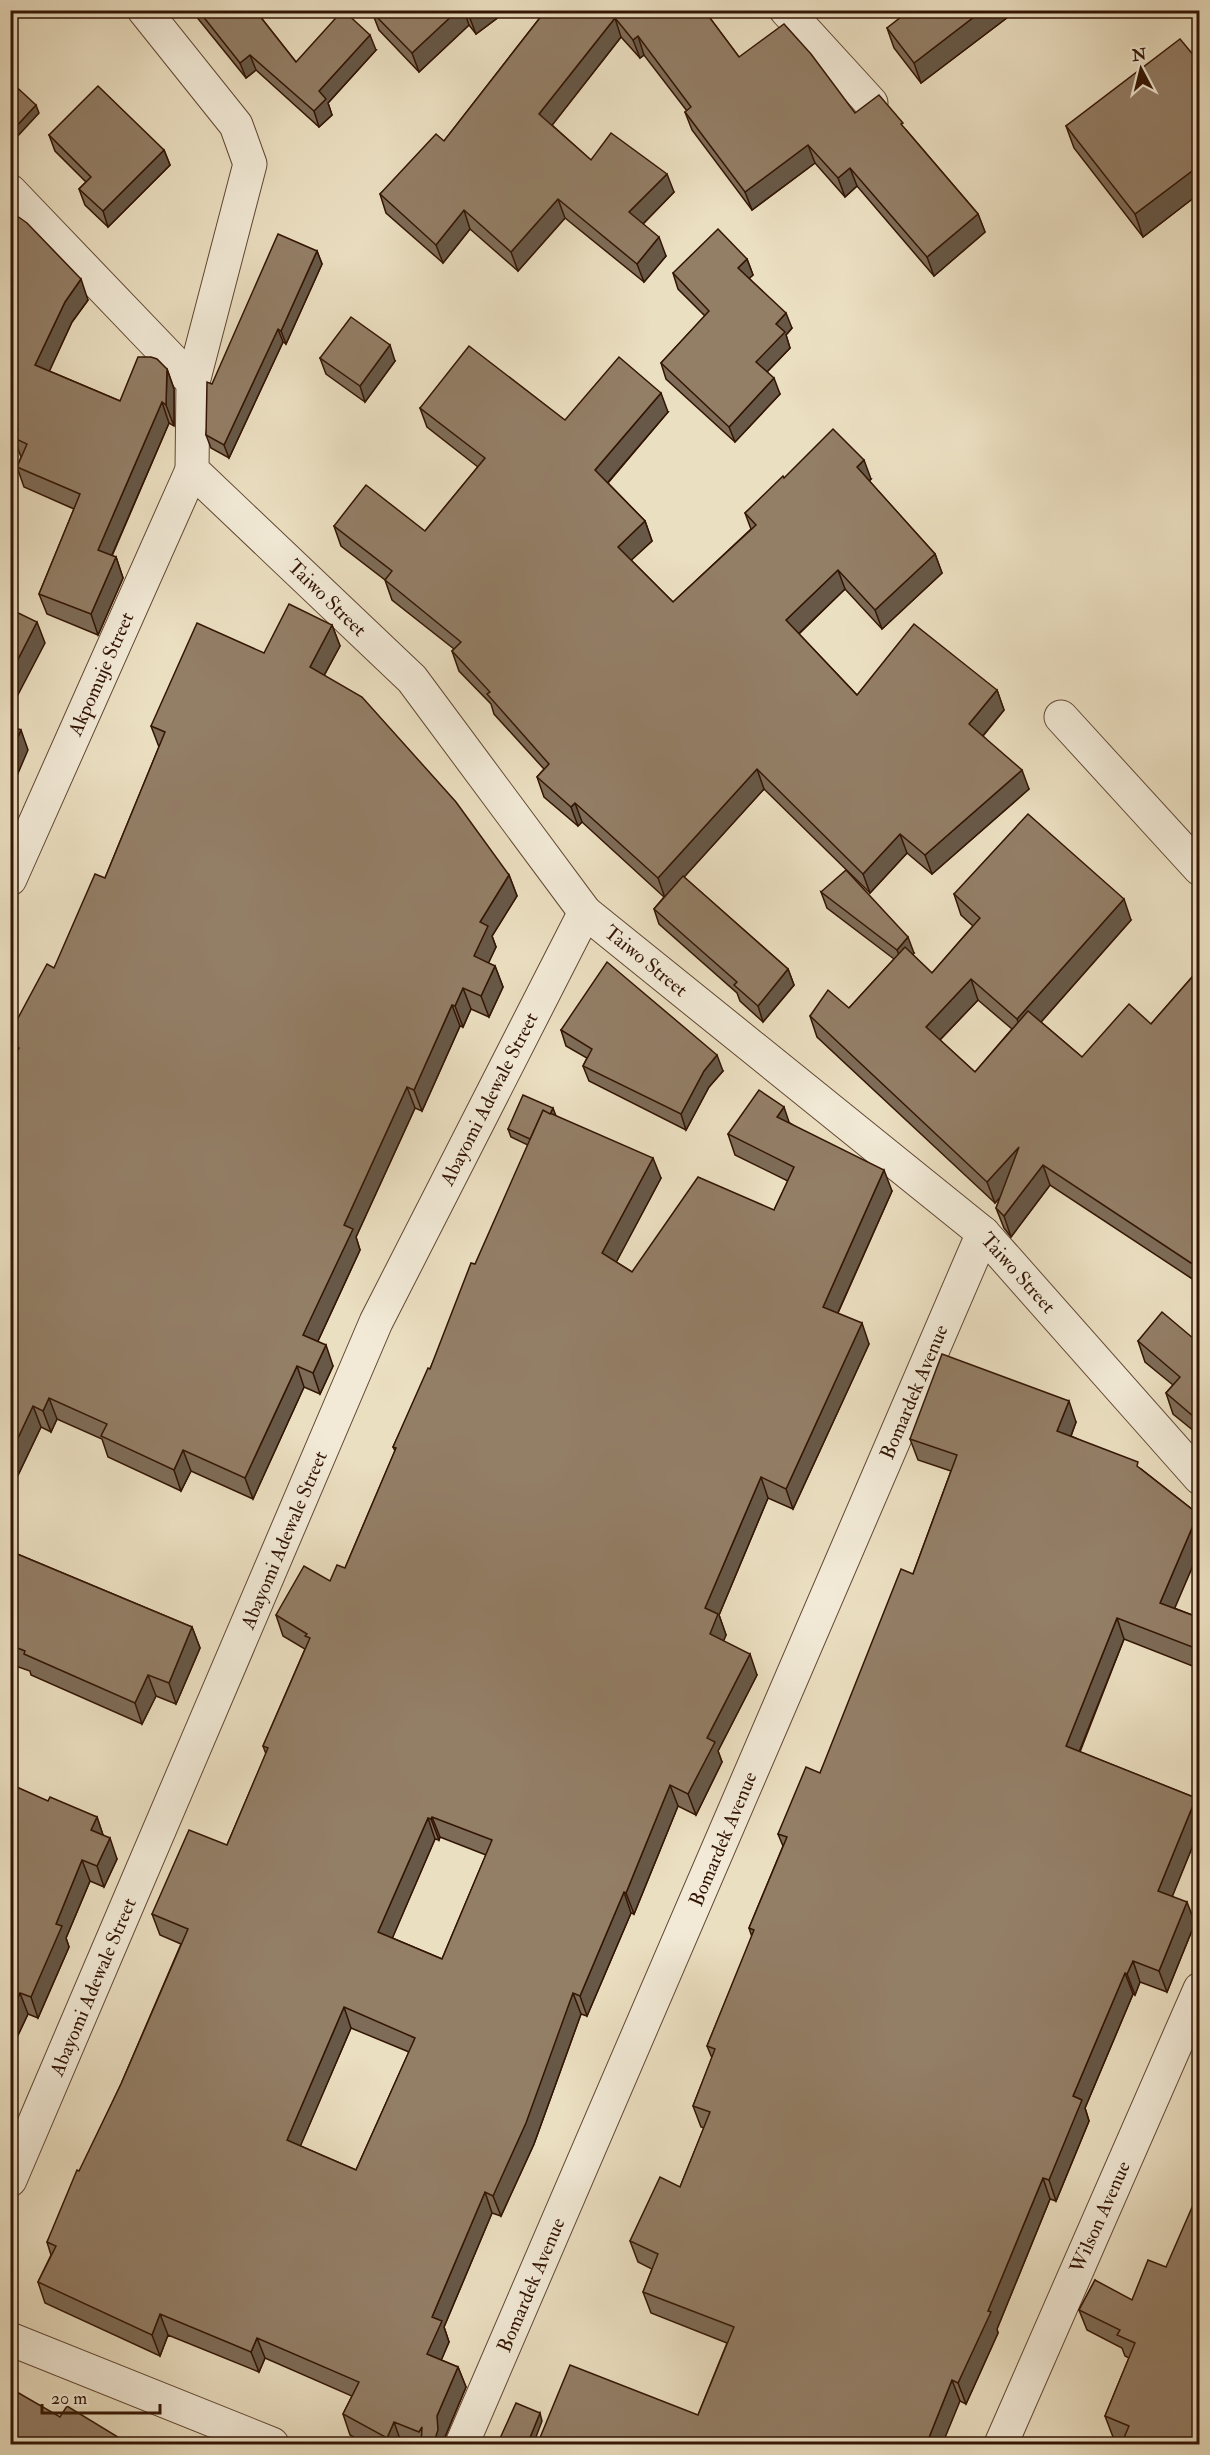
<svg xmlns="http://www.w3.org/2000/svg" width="1210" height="2455" font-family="'IM FELL Double Pica',serif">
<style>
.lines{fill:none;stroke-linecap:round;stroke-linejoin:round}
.minor-casing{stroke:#614833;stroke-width:35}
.minor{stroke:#f2ead7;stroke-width:33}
.wall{fill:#7e6c58;stroke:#331504;stroke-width:1.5;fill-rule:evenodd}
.shaded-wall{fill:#675847;stroke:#331504;stroke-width:1.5}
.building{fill:#937e66;stroke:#331504;stroke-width:1.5;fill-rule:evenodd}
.labels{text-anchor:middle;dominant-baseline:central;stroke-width:4.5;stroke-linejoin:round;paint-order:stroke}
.street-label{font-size:20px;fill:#331504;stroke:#f2ead7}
</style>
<rect width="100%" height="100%" fill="#ebdfc1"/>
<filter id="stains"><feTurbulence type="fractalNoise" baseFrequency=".00333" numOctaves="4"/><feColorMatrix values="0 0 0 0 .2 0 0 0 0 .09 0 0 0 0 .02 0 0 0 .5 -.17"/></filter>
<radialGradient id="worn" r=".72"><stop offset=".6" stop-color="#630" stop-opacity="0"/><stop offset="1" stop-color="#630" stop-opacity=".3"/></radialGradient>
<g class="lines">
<defs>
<g id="minor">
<polyline points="144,10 236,125 250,164 193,382 192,470 412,679 585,912 983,1233 1200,1478"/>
<polyline points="786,10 871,103"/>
<polyline points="10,191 193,382"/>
<polyline points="1061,717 1200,869"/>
<polyline points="10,879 192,470"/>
<polyline points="10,2180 376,1322 585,912"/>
<polyline points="10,2339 272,2444"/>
<polyline points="462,2444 983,1233"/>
<polyline points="1001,2444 1200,1989"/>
</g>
</defs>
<use href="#minor" class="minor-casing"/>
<use href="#minor" class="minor"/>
</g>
<g class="wall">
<polygon points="191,10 255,10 296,62 376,50 328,103 332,115 319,127 256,70 246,78"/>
<polygon points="373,10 508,10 476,34 469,25 419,72 379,30 372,12"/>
<polygon points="546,10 704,10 739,57 855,113 906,130 978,214 985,232 934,276 857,186 845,197 815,163 752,210 692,130 685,112 687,111 644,55 640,58 621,37 552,125 591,160 674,192 643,224 666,256 644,282 565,218 518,271 470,229 443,263 386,213 380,194 444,141"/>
<polygon points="1007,14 1008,17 921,83 894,48 887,28"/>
<polygon points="1200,63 1200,193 1143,237 1074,148 1066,126"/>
<polygon points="49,135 164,150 170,165 108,227 85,205 79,189 86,182 55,151"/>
<polygon points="10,211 88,300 72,322 49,371 120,401 167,369 174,389 174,426 169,423 112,556 116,557 123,578 98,635 47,614 39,594 74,509 24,487 17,467 21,457 14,438 15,436 13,430 10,429"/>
<polygon points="317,251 322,264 286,344 283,342 229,458 211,448 206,435 212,384"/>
<polygon points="747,259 753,275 749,278 792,328 786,335 790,348 767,372 780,394 735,442 666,379 661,363 705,316 678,289 673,273"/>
<polygon points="320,358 395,361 365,402 326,374"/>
<polygon points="420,408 565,420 668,412 608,483 645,521 652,541 631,560 673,602 751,529 745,513 784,478 871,479 869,481 935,554 942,573 882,629 845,589 799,634 857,695 997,690 1004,710 983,736 1029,789 932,874 907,853 870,893 764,789 684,877 788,969 794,985 763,1022 740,1001 737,993 659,924 654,909 664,897 582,822 578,826 544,797 537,777 544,769 494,714 491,704 459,671 452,651 454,649 392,600 385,580 341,546 334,526 425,531 478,467 427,427"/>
<polygon points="332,625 340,646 324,676 509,875 517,896 492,936 496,947 488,963 495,966 503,987 489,1017 471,1009 463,1027 460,1026 422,1111 415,1108 356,1237 360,1250 318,1341 333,1366 320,1394 304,1387 253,1499 191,1471 181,1491 108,1457 102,1439 57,1419 51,1432 41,1427 10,1492 10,1065 13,1061 10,1054 10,1033 54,968 105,878 159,747 151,726 264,653"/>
<path d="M821,892L914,953L912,954L932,973L973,926L961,915L954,894L1131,920L1041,1022L1082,1057L1151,1024L1200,968V1284L1050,1185L1011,1237L1004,1228L996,1208L1001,1196L995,1203L817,1037L810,1016L849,1008L894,959L827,908ZM978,1000L1012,1029L975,1072L940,1040Z"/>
<polygon points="561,1030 723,1071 709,1087 686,1130 589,1081 583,1066 587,1058 566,1046"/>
<path d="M555,1116L661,1178L616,1262L632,1272L774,1210L788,1181L735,1155L728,1134L790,1123L892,1191L838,1313L869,1344L793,1509L768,1498L719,1615L726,1635L723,1641L757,1675L718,1751L722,1762L696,1815L678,1806L634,1914L631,1913L587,2016L581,2014L534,2144L501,2216L492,2213L444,2327L449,2342L441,2360L458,2367L466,2387L445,2437V2445H406L401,2442L400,2445H368L350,2435L343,2414L352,2396L265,2358L259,2372L168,2335L160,2356L45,2303L38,2282L51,2255L47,2242L121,2084L181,1944L160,1935L152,1914L227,1845L266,1754L263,1746L305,1649L283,1636L276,1615L330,1581L345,1568L395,1451L393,1447L430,1369L528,1145L511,1137L508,1129ZM440,1837L486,1855L442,1959L392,1938L435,1839L439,1840ZM351,2028L409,2052L356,2170L300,2146Z"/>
<polygon points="1138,1341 1200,1344 1200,1436 1173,1414 1166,1393 1173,1385 1145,1362"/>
<polygon points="1076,1422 1071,1436 1141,1469 1198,1514 1200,1519 1200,1549 1174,1608 1200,1618 1200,1669 1124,1639 1080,1752 1196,1798 1200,1809 1200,1828 1172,1896 1195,1923 1167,1992 1140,1982 1135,1995 1133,1994 1085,2108 1089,2121 1056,2201 1050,2199 997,2329 998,2333 966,2404 960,2401 698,2415 727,2343 651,2313 643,2292 652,2269 638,2262 630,2241 680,2187 704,2128 701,2127 693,2106 712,2058 707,2046 752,1937 749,1928 783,1846 778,1834 820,1773 913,1574 951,1471 918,1460 910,1439"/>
<polygon points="10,1551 192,1627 200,1648 176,1704 156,1696 142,1724 31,1675 30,1671 10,1664"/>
<polygon points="48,1801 97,1817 103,1835 117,1859 104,1887 90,1881 66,1938 69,1947 38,2018 28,2014 10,2052"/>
<polygon points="1095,2280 1200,2445 1123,2441 1113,2437 1105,2416 1129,2358 1125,2356 1122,2348 1087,2330 1079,2310"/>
</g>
<g class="shaded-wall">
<polygon points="458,10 464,10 469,25 419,72 412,53"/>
<polygon points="476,10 508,10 476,34 469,16"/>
<polygon points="983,10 1012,10 1007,14 1008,17 921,83 914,63"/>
<polygon points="615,18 621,37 546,133 539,114"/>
<polygon points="370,35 376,50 328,103 332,115 319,127 314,111 319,91"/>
<polygon points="638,36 644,55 640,58 633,40"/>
<polygon points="250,55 256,70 246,78 240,63"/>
<polygon points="36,105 39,113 14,140 11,132"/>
<polygon points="808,145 815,163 752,210 745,192"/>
<polygon points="164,150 170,165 108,227 103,211"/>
<polygon points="1200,165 1200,193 1143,237 1135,214"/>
<polygon points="850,168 857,186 845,197 838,178"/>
<polygon points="667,174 674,192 636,231 629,212"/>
<polygon points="558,199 565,218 518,271 511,252"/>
<polygon points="464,210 470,229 443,263 436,245"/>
<polygon points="978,214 985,232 934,276 927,257"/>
<polygon points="659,237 666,256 644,282 637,264"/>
<polygon points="317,251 322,264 286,344 281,331"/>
<polygon points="747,259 753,275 744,283 738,268"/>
<polygon points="81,279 88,300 72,322 43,385 35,365 65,302"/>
<polygon points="786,313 792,328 786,335 790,348 762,377 756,362 776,324"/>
<polygon points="278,329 283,342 229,458 224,445"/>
<polygon points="390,345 395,361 365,402 360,386"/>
<polygon points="167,369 174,389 174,426 166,405"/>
<polygon points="774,378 780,394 735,442 729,427"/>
<polygon points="661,393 668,412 602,489 595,470"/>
<polygon points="162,402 169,423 105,571 98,550"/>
<polygon points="864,460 871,479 864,487 857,467"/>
<polygon points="645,521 652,541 625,566 618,547"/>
<polygon points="935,554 942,573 882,629 875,610"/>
<polygon points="116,557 123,578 98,635 91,614"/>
<polygon points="838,570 845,589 793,639 786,620"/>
<polygon points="37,622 45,643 10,710 10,675"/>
<polygon points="332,625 340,646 317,688 310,667"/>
<polygon points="997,690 1004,710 976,744 969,724"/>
<polygon points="21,730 28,750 10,792 10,754"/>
<polygon points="757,769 764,789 665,898 658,878"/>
<polygon points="1022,770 1029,789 932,874 925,855"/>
<polygon points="575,803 582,822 578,826 571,807"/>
<polygon points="900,834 907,853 870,893 863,874"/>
<polygon points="509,875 517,896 492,936 496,947 482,977 474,956 480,922"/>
<polygon points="1124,899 1131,920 1025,1040 1017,1019"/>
<polygon points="908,937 914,953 903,965 897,950"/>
<polygon points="495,966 503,987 489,1017 481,996"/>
<polygon points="788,969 794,985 763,1022 758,1006"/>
<polygon points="971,979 978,1000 933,1047 926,1027"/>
<polygon points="463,988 471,1009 463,1027 455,1006"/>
<polygon points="452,1005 460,1026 422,1111 414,1090"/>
<polygon points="717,1055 723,1071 709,1087 686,1130 681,1114 704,1071"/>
<polygon points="407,1087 415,1108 356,1237 360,1250 311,1356 303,1335 344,1225"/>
<polygon points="784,1107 791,1128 777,1117"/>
<polygon points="553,1108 556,1116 537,1143"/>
<polygon points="1019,1147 1026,1168 995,1203 987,1182"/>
<polygon points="653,1158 661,1178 610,1274 602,1253"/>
<polygon points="1043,1165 1050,1185 1011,1237 1004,1216"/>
<polygon points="884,1170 892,1191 831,1328 823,1307"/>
<polygon points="862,1323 869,1344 793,1509 786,1489"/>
<polygon points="326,1345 333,1366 320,1394 313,1373"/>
<polygon points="297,1366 304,1387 253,1499 245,1478"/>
<polygon points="49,1398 57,1419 51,1432 43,1411"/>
<polygon points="1069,1401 1076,1422 1065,1452 1057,1431"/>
<polygon points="33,1406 41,1427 10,1492 10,1455"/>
<polygon points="183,1450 191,1471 181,1491 174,1470"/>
<polygon points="761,1477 768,1498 719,1615 726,1635 718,1655 710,1634 705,1608"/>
<polygon points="1198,1514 1200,1519 1200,1549 1168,1624 1160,1603"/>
<polygon points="1117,1618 1124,1639 1073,1767 1066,1746"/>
<polygon points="192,1627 200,1648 176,1704 169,1683"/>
<polygon points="750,1654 757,1675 718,1751 722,1762 696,1815 688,1794 707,1738"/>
<polygon points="148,1675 156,1696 142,1724 135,1703"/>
<polygon points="670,1785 678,1806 634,1914 626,1893"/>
<polygon points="1196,1798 1200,1809 1200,1828 1166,1912 1158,1891"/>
<polygon points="97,1817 104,1838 91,1830"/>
<polygon points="432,1817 440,1837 439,1840 431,1819"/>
<polygon points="428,1818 435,1839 386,1953 378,1932"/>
<polygon points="110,1838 117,1859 104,1887 97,1866"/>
<polygon points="82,1860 90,1881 66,1938 69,1947 38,2018 31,1997 56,1924"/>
<polygon points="624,1892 631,1913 587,2016 580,1996"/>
<polygon points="1187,1902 1195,1923 1167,1992 1159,1971"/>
<polygon points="1133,1961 1140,1982 1135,1995 1127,1974"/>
<polygon points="1125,1973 1133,1994 1085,2108 1089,2121 1056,2201 1049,2180 1073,2096"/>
<polygon points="20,1993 28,2014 10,2052 10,2014"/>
<polygon points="573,1993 581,2014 534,2144 501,2216 493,2196"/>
<polygon points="344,2007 351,2028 294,2161 287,2140"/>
<polygon points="1043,2178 1050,2199 997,2329 998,2333 966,2404 958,2383"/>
<polygon points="485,2192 492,2213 444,2327 449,2342 435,2375 427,2354 432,2317"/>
<polygon points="160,2314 168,2335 160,2356 152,2335"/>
<polygon points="257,2338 265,2358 259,2372 251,2352"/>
<polygon points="458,2367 466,2387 445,2437 445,2445 433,2445 437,2416"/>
<polygon points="952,2380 960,2401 942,2445 926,2445"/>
<polygon points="540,2413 542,2421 533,2445 527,2445"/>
<polygon points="394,2422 401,2442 400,2445 389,2445 387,2438"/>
</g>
<g class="building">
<polygon points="198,10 255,10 296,62 343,10 370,35 319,91 326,99 314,111 250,55 240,63"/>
<polygon points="373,10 458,10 412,53 372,12"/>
<polygon points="465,10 476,10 469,16"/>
<polygon points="546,10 704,10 739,57 784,24 811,54 855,113 879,95 903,123 901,124 978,214 927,257 850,168 838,178 808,145 745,192 685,112 691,107 638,36 633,40 615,18 539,114 591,160 611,133 667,174 629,212 659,237 637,264 558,199 511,252 464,210 436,245 380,194 436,134 444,141"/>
<polygon points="910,10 983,10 914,63 887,28"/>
<polygon points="1180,39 1200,63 1200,165 1135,214 1066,126"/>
<polygon points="10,81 36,105 11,132 10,132"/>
<polygon points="98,86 164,150 103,211 79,189 91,177 49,135"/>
<polygon points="10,211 27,223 81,279 65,302 35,365 120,401 138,357 151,357 157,359 167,369 166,405 162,402 98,550 116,557 91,614 39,594 80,494 17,467 27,444 14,438 18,429 11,425 16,414 10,412"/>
<polygon points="718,229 747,259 738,268 786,313 776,324 785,332 756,362 774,378 729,427 661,363 709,311 673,273"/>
<polygon points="278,234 317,251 281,331 278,329 224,445 206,435 207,382 212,384"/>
<polygon points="351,317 390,345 360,386 320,358"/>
<polygon points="469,346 565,420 619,357 661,393 595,470 645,521 618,547 673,602 756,525 745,513 783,476 784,478 833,429 864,460 857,467 935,554 875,610 838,570 786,620 857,695 914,624 997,690 969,724 1022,770 925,855 900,834 863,874 757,769 658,878 575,803 571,807 537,777 549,764 487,694 490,692 452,651 461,642 385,580 392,571 334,526 366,485 425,531 485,458 420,408"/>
<polygon points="289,604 332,625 310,667 362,697 456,802 509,875 480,922 488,926 474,956 495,966 481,996 463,988 455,1006 452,1005 414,1090 407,1087 344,1225 353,1229 303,1335 326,1345 313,1373 297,1366 245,1478 183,1450 174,1470 101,1436 107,1424 49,1398 43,1411 33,1406 10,1455 10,1065 19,1048 10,1044 10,1033 47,964 54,968 95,874 105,878 165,732 151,726 197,623 264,653"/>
<polygon points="10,609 37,622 10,675"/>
<polygon points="10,725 21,730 10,754"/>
<polygon points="1028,814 1124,899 1017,1019 971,979 926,1027 975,1072 1028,1011 1082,1057 1129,1004 1151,1024 1200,968 1200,1269 1043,1165 1004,1216 996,1208 1019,1147 987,1182 810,1016 828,990 849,1008 905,947 932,973 980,918 954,894"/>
<polygon points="846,870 908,937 897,950 821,892"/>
<polygon points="683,876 788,969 758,1006 734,985 737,982 654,909"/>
<polygon points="607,962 717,1055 704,1071 681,1114 583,1066 592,1049 561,1030"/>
<path d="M759,1090L784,1107L777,1117L884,1170L823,1307L862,1323L786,1489L761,1477L705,1608L718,1614L710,1634L750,1654L707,1738L715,1742L688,1794L670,1785L626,1893L624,1892L580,1996L573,1993L526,2123L493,2196L485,2192L432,2317L442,2321L427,2354L458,2367L437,2416L438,2430L433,2445H421L422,2427L419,2432L394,2422L387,2438L343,2414L359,2382L257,2338L251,2352L160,2314L152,2335L38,2282L56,2246L47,2242L77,2170L79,2171L121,2084L188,1929L152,1914L189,1830L227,1845L268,1748L263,1746L310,1638L305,1636L307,1634L276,1615L304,1566L330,1581L337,1565L345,1568L396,1448L393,1447L428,1368L430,1369L471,1263L475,1264L543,1110L653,1158L602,1253L632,1272L698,1177L774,1210L794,1167L728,1134ZM432,1817L492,1840L442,1959L378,1932L428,1818L431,1819ZM344,2007L415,2038L356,2170L287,2140Z"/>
<polygon points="523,1095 553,1108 550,1114 543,1110 530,1139 508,1129"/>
<polygon points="1162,1312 1200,1344 1200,1422 1166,1393 1180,1377 1138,1341"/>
<polygon points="942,1354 1069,1401 1057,1431 1138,1462 1137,1466 1198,1514 1160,1603 1200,1618 1200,1650 1117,1618 1066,1746 1196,1798 1158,1891 1187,1902 1159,1971 1133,1961 1127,1974 1125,1973 1073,2096 1082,2100 1049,2180 1043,2178 988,2311 991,2312 958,2383 952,2380 926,2445 537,2445 570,2365 698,2415 734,2327 643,2292 658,2254 630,2241 660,2177 680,2187 710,2112 693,2106 715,2049 707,2046 754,1930 749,1928 787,1837 778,1834 806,1767 820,1773 901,1569 913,1574 957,1455 910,1439"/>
<polygon points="10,1551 192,1627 169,1683 148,1675 135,1703 24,1654 25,1651 10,1645"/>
<polygon points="10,1784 48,1801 50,1797 97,1817 91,1830 110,1838 97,1866 82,1860 56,1924 62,1926 31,1997 20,1993 10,2014"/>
<polygon points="1200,2189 1200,2445 1121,2445 1129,2426 1105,2416 1135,2343 1117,2335 1120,2330 1079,2310 1095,2280 1132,2300 1148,2260 1166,2267"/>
<polygon points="10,2388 60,2417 67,2406 131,2445 10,2445"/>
<polygon points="516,2403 540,2413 527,2445 497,2445"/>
</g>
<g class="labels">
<g class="street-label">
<text transform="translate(327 598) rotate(44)">Taiwo Street</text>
<text transform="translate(101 674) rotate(-66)">Akpomuje Street</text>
<text transform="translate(646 961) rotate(39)">Taiwo Street</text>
<text transform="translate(489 1099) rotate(-63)">Abayomi Adewale Street</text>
<text transform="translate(1018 1273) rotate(48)">Taiwo Street</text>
<text transform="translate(914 1392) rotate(-67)">Bomardek Avenue</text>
<text transform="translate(284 1540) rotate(-67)">Abayomi Adewale Street</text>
<text transform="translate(723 1839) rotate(-67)">Bomardek Avenue</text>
<text transform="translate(93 1987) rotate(-67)">Abayomi Adewale Street</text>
<text transform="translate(1100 2217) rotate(-66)">Wilson Avenue</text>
<text transform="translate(531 2285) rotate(-67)">Bomardek Avenue</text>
</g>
</g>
<rect width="1210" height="2455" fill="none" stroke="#ebdfc1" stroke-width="36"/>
<rect x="12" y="12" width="1186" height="2431" fill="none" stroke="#331504" stroke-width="3"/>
<rect x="18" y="18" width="1174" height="2419" fill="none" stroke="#331504" stroke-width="1.5"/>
<g transform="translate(1141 69) rotate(353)" stroke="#f2ead7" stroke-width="4.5" paint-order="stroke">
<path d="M0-4.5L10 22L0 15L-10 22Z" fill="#331504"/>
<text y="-9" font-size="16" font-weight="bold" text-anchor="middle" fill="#331504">N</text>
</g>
<path d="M42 2404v9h118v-9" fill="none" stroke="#331504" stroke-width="3"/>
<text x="51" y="2404" font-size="18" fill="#331504" stroke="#f2ead7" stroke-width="4.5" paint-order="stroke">20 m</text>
<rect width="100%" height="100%" filter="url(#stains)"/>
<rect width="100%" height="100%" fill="url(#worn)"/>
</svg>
